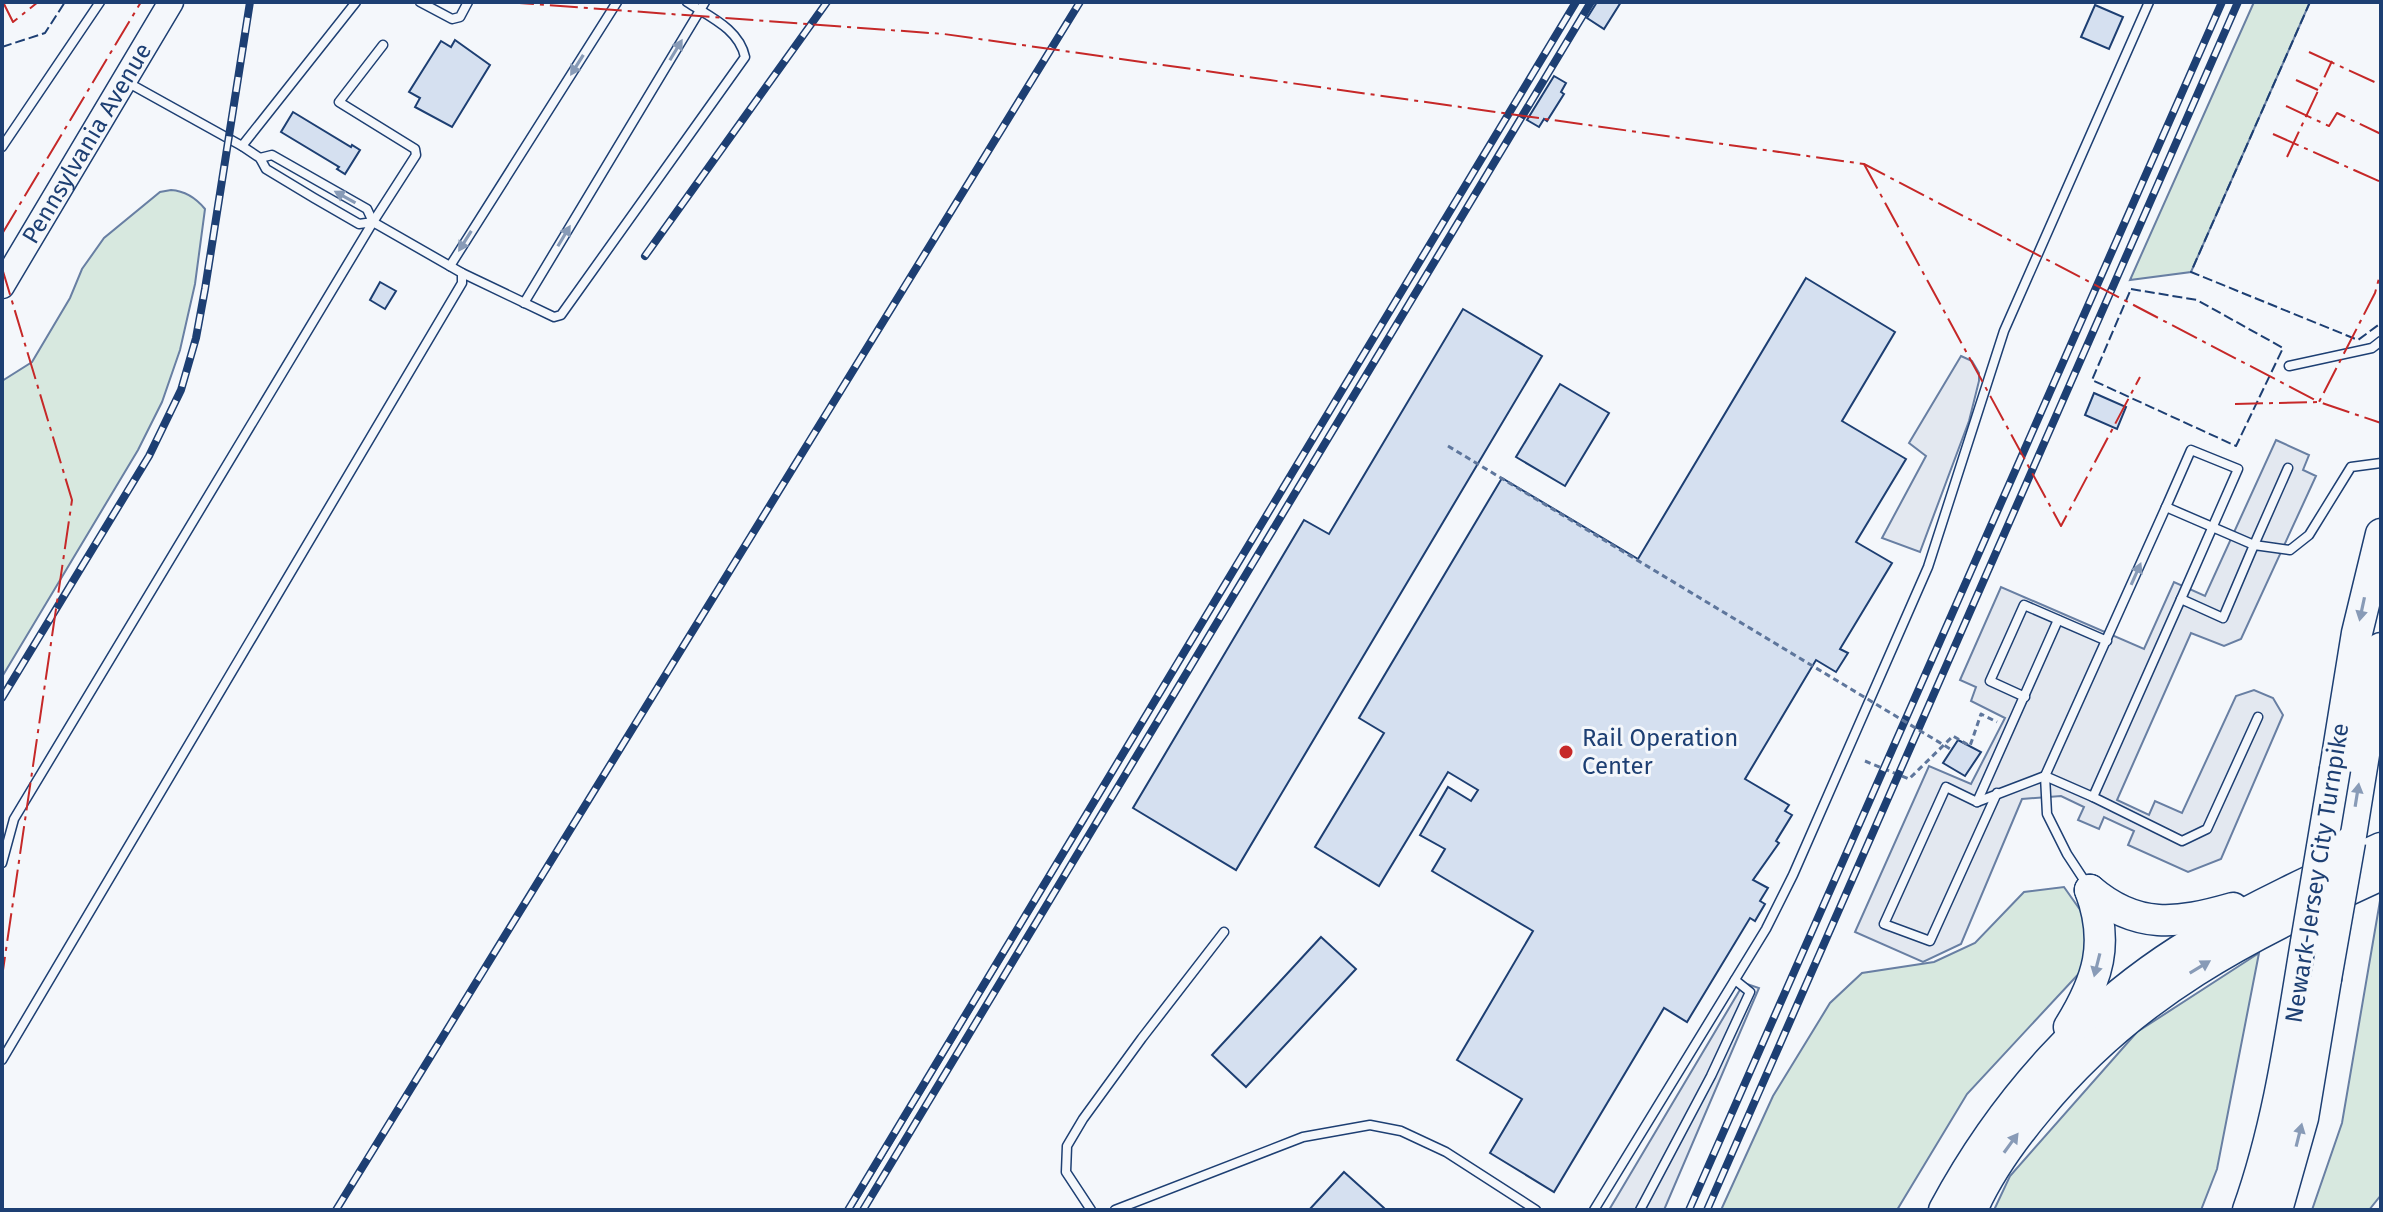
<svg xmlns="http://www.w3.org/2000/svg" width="2383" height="1212" font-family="'Fira Sans',sans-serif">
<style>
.green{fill:#d7e8df;stroke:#687fa3;stroke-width:2}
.parking{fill:#e3e8f0;stroke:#687fa3;stroke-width:2}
.building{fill:#d5e0f0;stroke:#1d3f73;stroke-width:2}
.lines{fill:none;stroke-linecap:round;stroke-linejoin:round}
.lane-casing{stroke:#1d3f73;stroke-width:11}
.secondary-casing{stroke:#1d3f73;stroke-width:27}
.highway-casing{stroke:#1d3f73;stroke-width:33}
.path{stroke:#5e769c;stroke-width:3;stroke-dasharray:6 4;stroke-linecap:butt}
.lane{stroke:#f4f7fb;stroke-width:8}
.secondary{stroke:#f4f7fb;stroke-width:24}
.highway{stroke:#f4f7fb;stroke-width:30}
.rail-casing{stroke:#1d3f73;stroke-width:8}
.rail{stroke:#f4f7fb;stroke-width:5;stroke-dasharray:15;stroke-linecap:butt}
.highway-bridge-casing{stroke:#1d3f73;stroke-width:33;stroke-linecap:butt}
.path-bridge{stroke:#5e769c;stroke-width:3;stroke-dasharray:6 4;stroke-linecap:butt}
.highway-bridge{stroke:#f4f7fb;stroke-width:30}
.fence{stroke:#1d3f73;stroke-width:2;stroke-dasharray:10 4;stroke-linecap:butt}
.power{stroke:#c62828;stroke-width:2;stroke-dasharray:28 6 4 6;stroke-linecap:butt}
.oneway{fill:#889bb7}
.poi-dot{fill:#c62828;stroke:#f4f7fb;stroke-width:3}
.labels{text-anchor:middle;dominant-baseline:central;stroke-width:6;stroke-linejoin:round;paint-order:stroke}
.street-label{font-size:24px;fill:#1d3f73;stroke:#f4f7fb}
.poi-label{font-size:24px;fill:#1d3f73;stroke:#f4f7fb;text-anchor:start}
</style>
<rect width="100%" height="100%" fill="#f4f7fb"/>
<g class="green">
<polygon points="2254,2 2310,2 2191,272 2130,280"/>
<path d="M171,190C186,191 196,198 205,209L195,284L180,350L162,402L138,450L2,677V381L32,362L70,298L82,269L104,238L160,192Z"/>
<polygon points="2064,887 2088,921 2085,967 1967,1094 1897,1210 1721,1210 1773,1096 1830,1003 1862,973 1934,962 1975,943 2024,892"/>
<polygon points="2381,895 2381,1195 2369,1210 2312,1210 2342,1123"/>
<polygon points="2259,953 2217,1169 2201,1210 1994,1210 2010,1176 2137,1032"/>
</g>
<g class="parking">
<polygon points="1961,356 1972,361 1979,373 1979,381 1969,421 1920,552 1882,538 1926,456 1909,443"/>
<polygon points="2276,440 2309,455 2303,470 2316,476 2241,639 2224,646 2191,633 2117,800 2149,815 2155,801 2182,813 2236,696 2254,690 2273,698 2283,715 2221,859 2188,872 2128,845 2134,831 2104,817 2099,829 2078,820 2084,807 2061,796 2022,799 1961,944 1923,962 1855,932 1929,766 1971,784 2005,718 1971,701 1976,687 1960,680 2001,587 2144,649 2174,582 2205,596"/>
<polygon points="1744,983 1759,988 1664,1210 1609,1210"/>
</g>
<g class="building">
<polygon points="1597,2 1621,2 1604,29 1587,18"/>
<polygon points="2095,5 2123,17 2109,49 2081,37"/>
<polygon points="455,40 490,65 452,127 415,107 420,98 409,92 441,41 451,47"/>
<polygon points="1554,76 1566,83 1561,92 1564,94 1547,121 1544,119 1539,127 1527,120"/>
<polygon points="293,112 351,147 352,145 360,150 345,174 337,169 339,167 281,132"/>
<polygon points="1806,278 1895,332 1842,421 1906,459 1856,542 1892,563 1840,649 1848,653 1836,672 1816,660 1745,779 1789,805 1785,811 1792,815 1776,841 1779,843 1753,880 1768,888 1760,901 1765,904 1755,921 1750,918 1687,1022 1664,1008 1554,1192 1490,1153 1522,1099 1457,1060 1533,931 1432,871 1445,849 1420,835 1448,787 1471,801 1478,790 1448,772 1379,886 1315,847 1384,733 1359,718 1502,478 1638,559"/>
<polygon points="380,282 396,291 385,309 370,300"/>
<polygon points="1463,309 1542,356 1236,870 1133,808 1304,520 1329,534"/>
<polygon points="1560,384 1609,413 1565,486 1516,457"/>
<polygon points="2094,393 2126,407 2117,429 2085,415"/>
<polygon points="1958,740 1981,752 1965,776 1943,763"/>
<polygon points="1321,937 1356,969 1246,1087 1212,1055"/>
<polygon points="1344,1172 1384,1208 1383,1210 1309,1210"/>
</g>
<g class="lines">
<defs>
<g id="lane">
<polyline points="420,2 452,19 460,17 468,2"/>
<polyline points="125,81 242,146 356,2"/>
<polyline points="2,147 100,2"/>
<polyline points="260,158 272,155 367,209 373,222"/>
<polyline points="450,266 617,2"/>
<path d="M462,273L554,317L561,315L745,57C739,29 710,17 687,2"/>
<polyline points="524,303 705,2"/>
<polyline points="2289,366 2372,348 2381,341"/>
<polyline points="2181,599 2238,469 2191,450 2166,507 2254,545 2288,468"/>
<polyline points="2025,697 1990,681 2024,605 2107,641"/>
<polyline points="1997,793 1930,941 1884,924 1946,787 1977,802 2058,620"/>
<polyline points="2093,797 2182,841 2207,829 2258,717"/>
<polyline points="1977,802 2045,776 2093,797 2181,599 2223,618 2254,545 2290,550 2309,535 2351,467 2381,463"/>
<polyline points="2,863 14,819 373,222 416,155 415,149 339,102 383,45"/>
<polyline points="2088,886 2067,854 2047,814 2045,776 2166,507"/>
<polyline points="2,1060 462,283 462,273 373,222 359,224 314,198 266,169 260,158 242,146"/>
<polyline points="857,1210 1584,2"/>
<polyline points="1091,1210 1066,1172 1067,1146 1083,1119 1142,1038 1224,932"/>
<polyline points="1115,1210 1303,1137 1370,1125 1401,1131 1446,1152 1536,1210"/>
<polyline points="1594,1210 1766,929 1793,875 1928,567 2004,331 2149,2"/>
<polyline points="1640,1210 1711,1076 1750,992 1735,980"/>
</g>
<g id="secondary">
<path id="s1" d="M2,286L171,2"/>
</g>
<g id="highway">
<polyline points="2335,769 2357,633 2381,534"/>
<polyline points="2350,842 2381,648"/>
<path d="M2090,890C2137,930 2177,924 2233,908"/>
<path d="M2069,1027C2098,980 2110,943 2090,890"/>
<path d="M1944,1210C2003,1100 2088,1005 2195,941C2255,906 2318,877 2381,848"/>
<path d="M1972,1210C1988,1173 2012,1140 2038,1109C2135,991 2246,937 2381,875"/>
<path d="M2248,1210C2279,1123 2291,1032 2306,942"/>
<polyline points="2277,1210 2303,1118 2326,979"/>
</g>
</defs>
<use href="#lane" class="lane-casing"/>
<use href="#secondary" class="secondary-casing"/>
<use href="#highway" class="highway-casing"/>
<polyline class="path" points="1865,761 1909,779 1953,736 1970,746 1981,714 1997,722"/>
<use href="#lane" class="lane"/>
<use href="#secondary" class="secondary"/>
<use href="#highway" class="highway"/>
<defs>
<g id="rail">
<polyline points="645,256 827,2"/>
<polyline points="2,698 149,456 181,390 196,338 205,289 250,2"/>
<polyline points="336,1210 1080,2"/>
<polyline points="848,1210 1576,2"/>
<polyline points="863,1210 1591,2"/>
<polyline points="1689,1210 2222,2"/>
<polyline points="1707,1210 2238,2"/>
</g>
</defs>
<use href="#rail" class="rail-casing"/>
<use href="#rail" class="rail"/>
<defs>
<g id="highway-bridge">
<polyline points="2306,942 2335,769"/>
<polyline points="2326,979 2350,842"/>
</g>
</defs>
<use href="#highway-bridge" class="highway-bridge-casing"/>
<polyline class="path-bridge" points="1448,446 1952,750"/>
<use href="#highway-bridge" class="highway-bridge"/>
<g class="fence">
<polyline points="2310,2 2191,272 2358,340 2381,323"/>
<polyline points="2,47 45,33 65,2"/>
<polygon points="2131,289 2197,300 2283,348 2236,446 2092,380"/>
</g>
<g class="power">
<polyline points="3,2 13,22 38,2"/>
<polyline points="506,2 944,34 1864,164 2319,402 2375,293 2381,271"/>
<polyline points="2309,52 2381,85"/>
<polyline points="2296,80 2318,90"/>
<polyline points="2286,106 2329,126 2337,113 2381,134"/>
<polyline points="2273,134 2381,182"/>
<polyline points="2287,157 2332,61"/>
<polyline points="1864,164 2061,526 2140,377"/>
<polyline points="2,234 141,2"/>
<polyline points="2,268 72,500 2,977"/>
<polyline points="2235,404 2319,402 2381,423"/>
</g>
</g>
<defs><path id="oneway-solid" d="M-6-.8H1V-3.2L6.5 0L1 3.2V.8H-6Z" transform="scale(2)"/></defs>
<g class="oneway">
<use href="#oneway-solid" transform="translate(676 50) rotate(-59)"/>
<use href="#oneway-solid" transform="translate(577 65) rotate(122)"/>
<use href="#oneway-solid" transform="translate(345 197) rotate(-151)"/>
<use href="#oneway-solid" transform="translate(564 236) rotate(-59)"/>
<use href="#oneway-solid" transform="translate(465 241) rotate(122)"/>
<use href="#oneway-solid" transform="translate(2136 574) rotate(-66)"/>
<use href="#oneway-solid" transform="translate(2362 609) rotate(102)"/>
<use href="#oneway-solid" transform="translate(2357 795) rotate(-81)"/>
<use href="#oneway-solid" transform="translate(2097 965) rotate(104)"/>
<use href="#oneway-solid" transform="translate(2200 967) rotate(-31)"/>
<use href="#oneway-solid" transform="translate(2299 1135) rotate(-76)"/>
<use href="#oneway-solid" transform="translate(2011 1143) rotate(-54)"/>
</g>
<circle class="poi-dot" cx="1566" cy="752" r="8"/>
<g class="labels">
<g class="street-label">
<text stroke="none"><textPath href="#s1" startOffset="166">Pennsylvania Avenue</textPath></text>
<text transform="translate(2317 873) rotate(-81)">Newark-Jersey City Turnpike</text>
</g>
<g class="poi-label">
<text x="1582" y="738">Rail Operation<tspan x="1582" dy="28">Center</tspan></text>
</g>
</g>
<rect width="2383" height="1212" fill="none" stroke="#1d3f73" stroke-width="8"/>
</svg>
